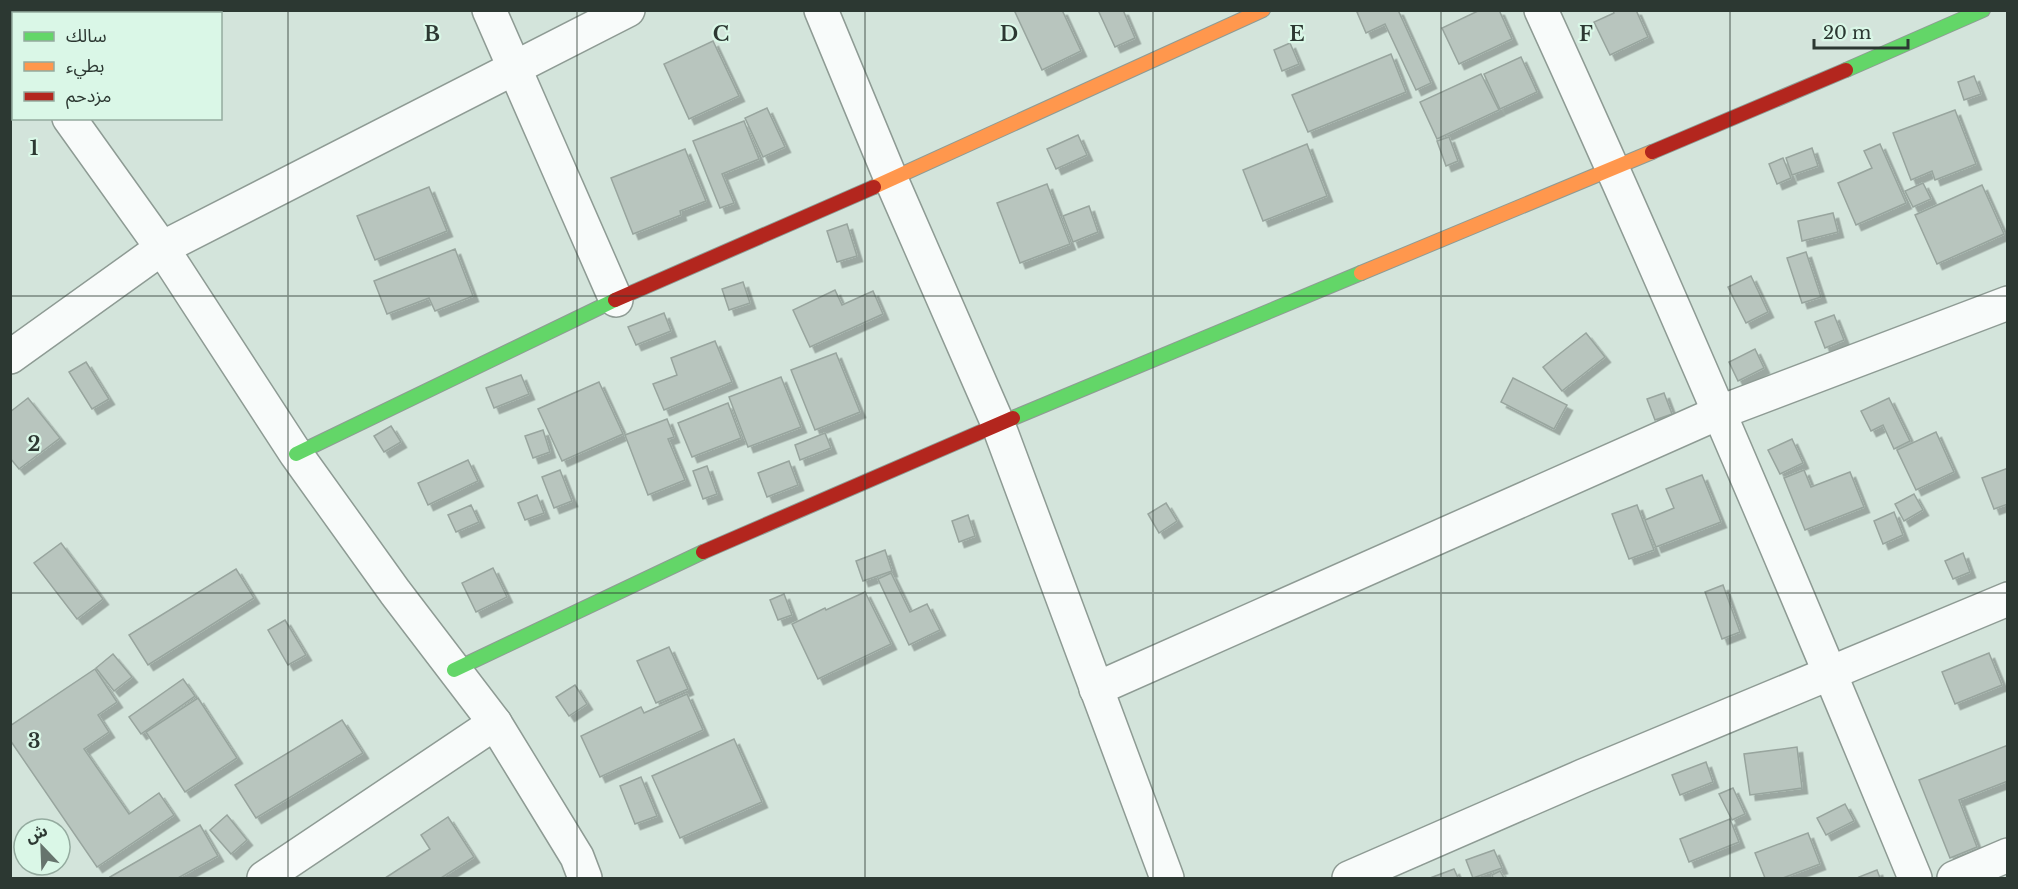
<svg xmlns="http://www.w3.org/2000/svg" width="2018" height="889" font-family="'Libre Baskerville','Noto Sans Arabic',serif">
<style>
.building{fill:#b8c5be;stroke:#98a59e;stroke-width:1.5;filter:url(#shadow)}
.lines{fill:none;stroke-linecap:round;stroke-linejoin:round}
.street-casing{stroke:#8e9b94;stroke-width:36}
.fast-casing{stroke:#8e9b94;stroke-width:16}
.slow-casing{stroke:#8e9b94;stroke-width:16}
.jam-casing{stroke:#8e9b94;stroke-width:16}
.street{stroke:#f8fbfa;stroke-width:33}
.fast{stroke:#63d668;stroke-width:14}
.slow{stroke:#ff974d;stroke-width:14}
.jam{stroke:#b3261e;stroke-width:14}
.grid{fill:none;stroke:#2c3832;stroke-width:1.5;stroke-opacity:0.55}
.grid-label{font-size:20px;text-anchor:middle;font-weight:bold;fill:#2c3832;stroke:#daf7e7;stroke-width:4.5;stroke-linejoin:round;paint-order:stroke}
</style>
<defs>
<filter id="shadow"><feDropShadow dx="5.5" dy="5.5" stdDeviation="0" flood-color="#0004"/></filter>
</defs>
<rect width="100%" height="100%" fill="#d3e4db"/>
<g class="building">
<polygon points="1019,10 1062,10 1081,51 1042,70 1015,12"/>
<polygon points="1098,10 1123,10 1135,38 1115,47"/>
<polygon points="1361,10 1398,10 1431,83 1416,90 1385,24 1366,33 1357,12"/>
<polygon points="1480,10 1499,10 1512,39 1459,64 1442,28"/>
<polygon points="1613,10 1636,10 1648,37 1610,55 1594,22 1614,13"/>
<polygon points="713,41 739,96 689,119 664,64"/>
<polygon points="1290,43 1299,64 1282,71 1274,50"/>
<polygon points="1391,54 1406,92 1308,132 1292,95"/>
<polygon points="1521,57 1537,92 1500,109 1484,74"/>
<polygon points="1481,74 1499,110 1437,139 1420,102"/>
<polygon points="1974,76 1981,94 1964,100 1958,82"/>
<polygon points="767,108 785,147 763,157 745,118"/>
<polygon points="1955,110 1976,164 1935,180 1932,171 1911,180 1893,133"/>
<polygon points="744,121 759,159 722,174 734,203 720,208 693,141"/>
<polygon points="1078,135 1087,155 1056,169 1047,149"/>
<polygon points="1449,137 1458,161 1446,166 1437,141"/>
<polygon points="1307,144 1327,196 1263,221 1243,170"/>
<polygon points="1880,144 1906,203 1856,225 1838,183 1872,168 1864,151"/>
<polygon points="1812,148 1818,166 1792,175 1786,158"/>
<polygon points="685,149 706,201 680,211 681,215 633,234 611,178"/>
<polygon points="1783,158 1791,178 1777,184 1769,164"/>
<polygon points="1923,183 1931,199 1913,207 1905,191"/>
<polygon points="1047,184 1070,244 1020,263 997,203"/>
<polygon points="1982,185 2004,234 1937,264 1915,215"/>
<polygon points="429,187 447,231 375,260 357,216"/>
<polygon points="1089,206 1098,232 1073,242 1063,216"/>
<polygon points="1833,213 1838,232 1802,241 1798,221"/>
<polygon points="847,224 857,256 837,262 827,231"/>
<polygon points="455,249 473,296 435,311 429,298 387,314 374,281"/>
<polygon points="1806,252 1821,297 1802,303 1787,258"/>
<polygon points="1751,276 1768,312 1746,323 1728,287"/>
<polygon points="743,282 750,303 729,310 722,289"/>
<polygon points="835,290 842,305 873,291 883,314 810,347 793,310"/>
<polygon points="664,313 671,331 636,345 628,327"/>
<polygon points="1834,315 1844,340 1825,348 1815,322"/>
<polygon points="1586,333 1605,357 1562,391 1543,367"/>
<polygon points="715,341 732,382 664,410 653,384 677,375 671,358"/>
<polygon points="1755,349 1764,368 1738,381 1729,362"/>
<polygon points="836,353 860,412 815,430 791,370"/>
<polygon points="86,362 109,399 92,409 69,372"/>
<polygon points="521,375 529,394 494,408 486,388"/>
<polygon points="781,377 801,427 748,447 729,397"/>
<polygon points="1513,378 1567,405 1554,429 1501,402"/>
<polygon points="599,382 623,434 562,461 538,409"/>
<polygon points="1664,393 1672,414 1655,420 1647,399"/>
<polygon points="28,398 60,438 19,469 10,458 10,412"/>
<polygon points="1889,398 1910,441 1894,449 1883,425 1871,431 1861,411"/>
<polygon points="728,403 741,438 692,457 678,423"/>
<polygon points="667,419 674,437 668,439 685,480 648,495 625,435"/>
<polygon points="391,426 401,442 384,452 374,436"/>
<polygon points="543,430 550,452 533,458 525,436"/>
<polygon points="1936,432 1954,472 1916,490 1897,450"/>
<polygon points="825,433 831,448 800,460 795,445"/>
<polygon points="1792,439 1803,463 1780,474 1768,450"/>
<polygon points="468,460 478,481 428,505 418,483"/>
<polygon points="789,461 798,485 767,497 758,473"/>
<polygon points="707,466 717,494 703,499 693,471"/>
<polygon points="2008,468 2008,504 1994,509 1982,478"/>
<polygon points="560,470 572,501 554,508 542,477"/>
<polygon points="1804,470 1811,487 1850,472 1864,507 1805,530 1784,478"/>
<polygon points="1702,475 1721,522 1656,547 1645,520 1674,508 1666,489"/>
<polygon points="1914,494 1923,510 1904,521 1895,504"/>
<polygon points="537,495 544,513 525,520 518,503"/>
<polygon points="1166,503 1177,521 1159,533 1148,514"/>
<polygon points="471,505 479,522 456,532 448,515"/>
<polygon points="1637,505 1654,550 1629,559 1612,514"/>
<polygon points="1894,512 1903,535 1883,544 1874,521"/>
<polygon points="968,515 975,536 959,542 952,521"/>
<polygon points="61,543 103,599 77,619 34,563"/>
<polygon points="885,550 892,571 863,581 856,561"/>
<polygon points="1963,553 1970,572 1953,579 1945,561"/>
<polygon points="493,568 507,597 476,612 462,583"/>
<polygon points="236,569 254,598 148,665 129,635"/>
<polygon points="891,573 910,612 927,604 940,630 909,645 878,579"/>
<polygon points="1723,585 1740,632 1722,639 1705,592"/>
<polygon points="865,592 891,644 818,679 792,624 825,608 826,610"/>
<polygon points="784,594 792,615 778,620 770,600"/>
<polygon points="285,620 306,655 288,665 268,630"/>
<polygon points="669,647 688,689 656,703 637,661"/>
<polygon points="1989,653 2002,685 1955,704 1942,672"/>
<polygon points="113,654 132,677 114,691 96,668"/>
<polygon points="95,669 117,702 98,715 109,732 84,749 129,814 159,793 174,815 97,867 10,740 10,726"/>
<polygon points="183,679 195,696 141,734 129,717"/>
<polygon points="575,685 587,704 569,716 556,697"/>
<polygon points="687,694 703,730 600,777 581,736 641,707 644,713"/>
<polygon points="198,698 237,758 185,792 146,732"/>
<polygon points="342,720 363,753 256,818 235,785"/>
<polygon points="734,739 762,802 680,838 652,776"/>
<polygon points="2008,745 2008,781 1959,800 1977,847 1950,858 1919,780"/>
<polygon points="1797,747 1802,788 1750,795 1744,754"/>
<polygon points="1706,762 1713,782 1680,795 1672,775"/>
<polygon points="641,777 657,816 635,824 620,786"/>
<polygon points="1733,788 1745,814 1732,820 1719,794"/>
<polygon points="1845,804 1854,821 1826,835 1817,818"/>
<polygon points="227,815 247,840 231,854 210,830"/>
<polygon points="448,817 474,857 441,878 385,878 430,849 421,835"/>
<polygon points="1730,819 1739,842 1689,862 1680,839"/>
<polygon points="200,825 218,856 178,878 111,878 110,877"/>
<polygon points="1808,833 1820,864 1783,878 1765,878 1755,853"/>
<polygon points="1494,850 1502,868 1473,878 1466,860"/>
<polygon points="1454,869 1458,878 1430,878"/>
<polygon points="1877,870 1880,878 1860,878 1859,877"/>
<polygon points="1500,871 1504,878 1493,878 1492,875"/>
</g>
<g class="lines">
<defs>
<g id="street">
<polyline points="489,10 616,300"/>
<polyline points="821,10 891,179 998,424 1167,878"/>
<path d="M1541,10C1672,297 1795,587 1915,878"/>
<polyline points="10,39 14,43"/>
<polyline points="69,118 162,248 296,454 395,592 495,723 577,857 585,878"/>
<polyline points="10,357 162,248 628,10"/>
<polyline points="1096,689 1718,413 2008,303"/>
<polyline points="264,878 495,723"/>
<polyline points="1349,878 1583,776 2008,599"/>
<polyline points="1954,878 2008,855"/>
</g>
<g id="fast">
<polyline points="1846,70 1983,10"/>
<polyline points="1013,418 1361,273"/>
<polyline points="296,454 615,300"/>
<polyline points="454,670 703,552"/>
</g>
<g id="slow">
<polyline points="874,187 1263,10"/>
<polyline points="1361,273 1652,152"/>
</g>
<g id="jam">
<polyline points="1652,152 1846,70"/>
<polyline points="615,300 874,187"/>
<polyline points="703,552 1013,418"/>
</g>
</defs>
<use href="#street" class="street-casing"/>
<use href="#fast" class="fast-casing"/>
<use href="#slow" class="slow-casing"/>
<use href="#jam" class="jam-casing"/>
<use href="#street" class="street"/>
<use href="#fast" class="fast"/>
<use href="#slow" class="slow"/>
<use href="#jam" class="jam"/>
</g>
<path class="grid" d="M288,10V878M577,10V878M865,10V878M1153,10V878M1441,10V878M1730,10V878M10,296H2008M10,593H2008"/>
<g class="grid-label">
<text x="432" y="41">B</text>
<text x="721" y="41">C</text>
<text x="1009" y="41">D</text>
<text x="1297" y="41">E</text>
<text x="1586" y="41">F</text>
<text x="34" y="155">1</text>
<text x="34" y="451">2</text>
<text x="34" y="748">3</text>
</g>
<rect width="2018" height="889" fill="none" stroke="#2c3832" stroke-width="24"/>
<rect x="12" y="12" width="210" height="108" fill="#daf7e7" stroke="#94ab9f" stroke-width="1.5"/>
<rect x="24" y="32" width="30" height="9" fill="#63d668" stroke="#94ab9f" stroke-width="1.5"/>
<text x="66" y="42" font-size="18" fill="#2c3832">سالك</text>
<rect x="24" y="62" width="30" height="9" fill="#ff974d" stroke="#94ab9f" stroke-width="1.5"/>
<text x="66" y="72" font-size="18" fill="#2c3832">بطيء</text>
<rect x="24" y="92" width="30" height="9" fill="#b3261e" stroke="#94ab9f" stroke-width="1.5"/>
<text x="66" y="102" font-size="18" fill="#2c3832">مزدحم</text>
<g transform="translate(42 847) rotate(337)"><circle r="28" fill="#daf7e7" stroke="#94ab9f" stroke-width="1.5"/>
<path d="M0-4.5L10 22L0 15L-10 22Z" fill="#66746d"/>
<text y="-9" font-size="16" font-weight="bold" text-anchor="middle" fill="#2c3832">ش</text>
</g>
<path d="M1814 39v9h94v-9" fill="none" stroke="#2c3832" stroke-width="3"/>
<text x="1823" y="39" font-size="18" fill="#2c3832" stroke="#daf7e7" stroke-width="4.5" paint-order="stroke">20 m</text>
</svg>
